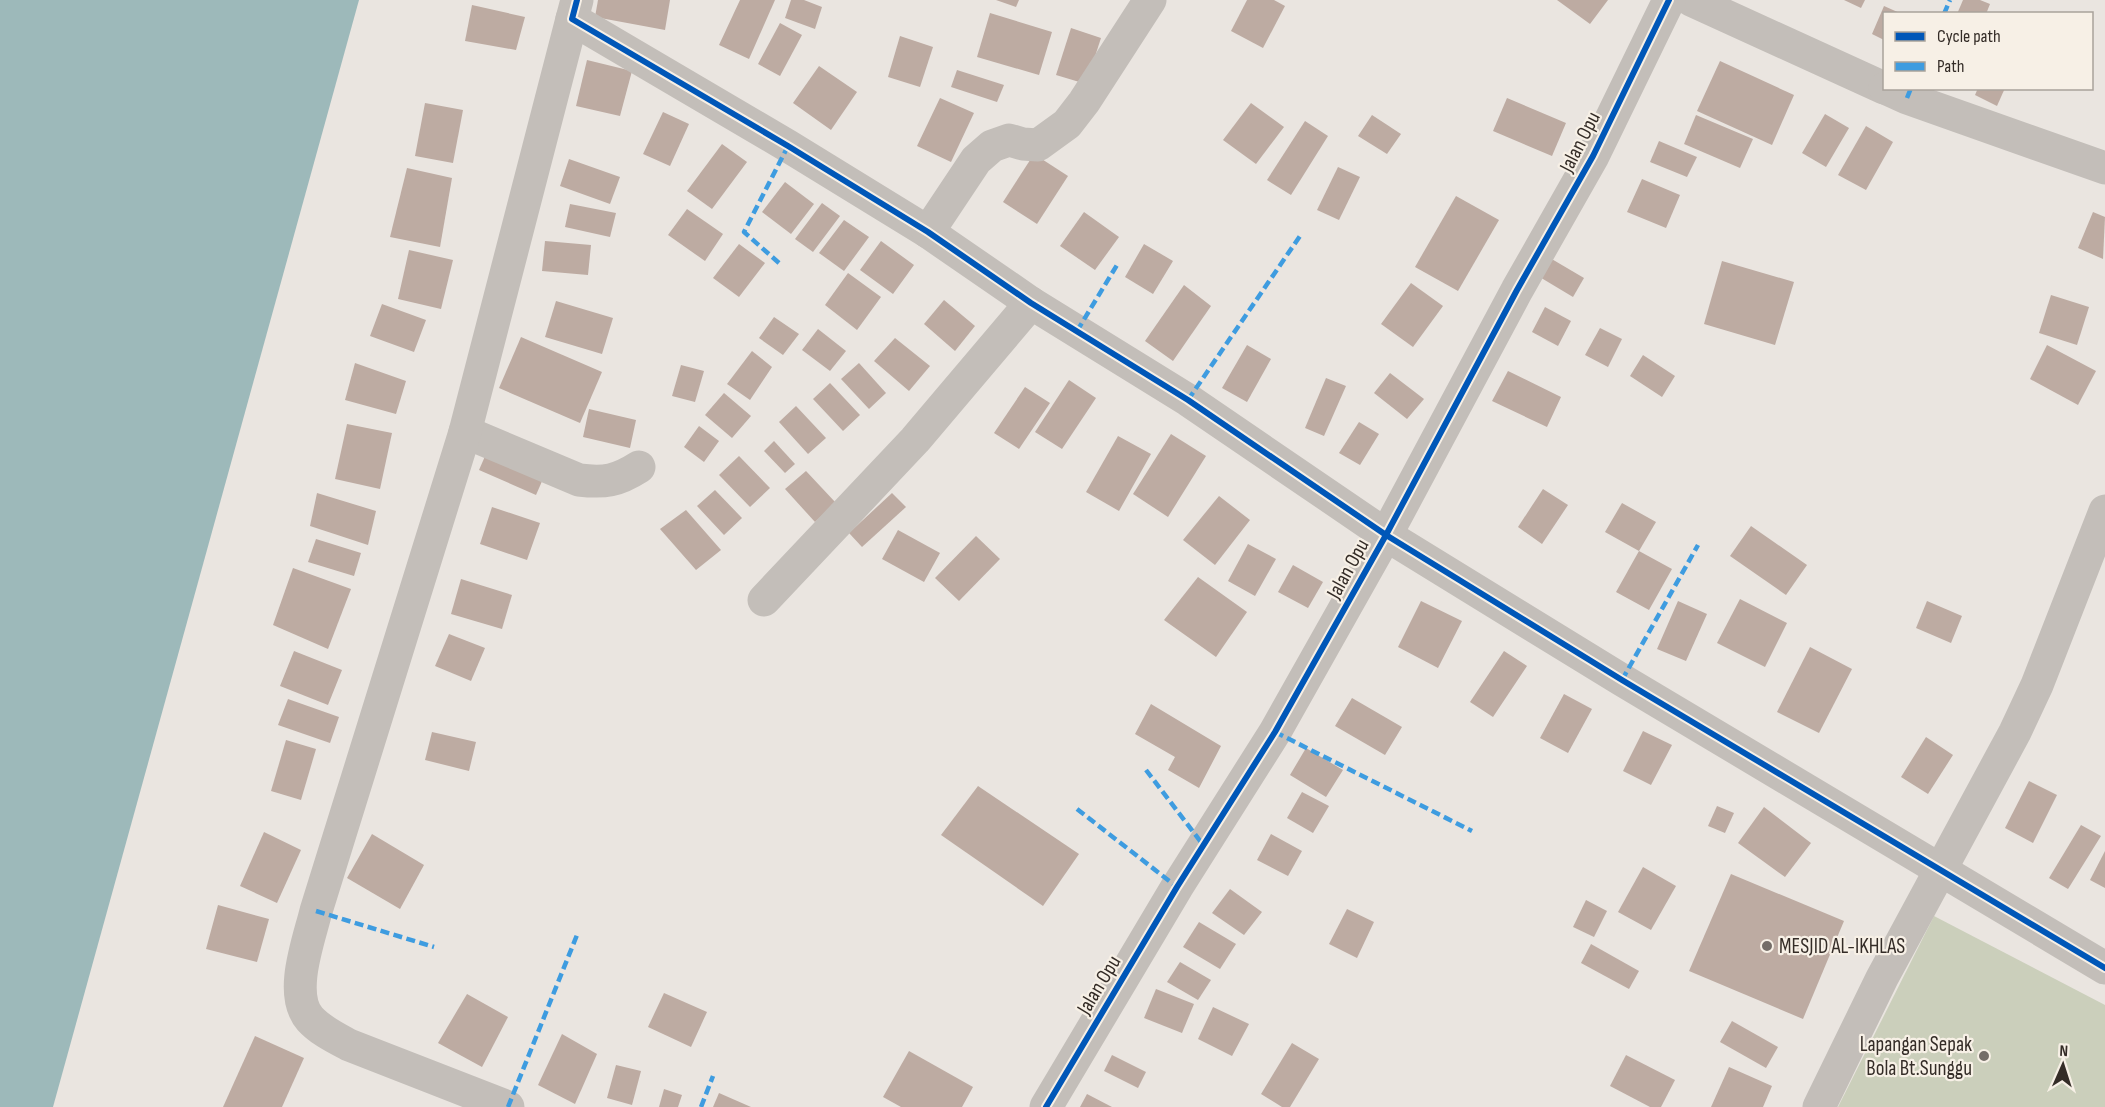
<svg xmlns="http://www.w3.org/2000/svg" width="2105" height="1107" font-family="'Sofia Sans Condensed',sans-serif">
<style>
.green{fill:#cbcfbb}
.water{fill:#9db9ba}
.building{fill:#bdaba2}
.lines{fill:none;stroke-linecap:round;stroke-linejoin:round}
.street{stroke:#c3beb9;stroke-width:33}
.quiet{stroke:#3e9ce0;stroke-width:4.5;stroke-dasharray:9 4.5;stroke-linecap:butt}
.cycleway-casing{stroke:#f7f0e6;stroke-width:10}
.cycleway{stroke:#0057b8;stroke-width:6}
.poi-dot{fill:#746d68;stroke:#f7f0e6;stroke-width:2}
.labels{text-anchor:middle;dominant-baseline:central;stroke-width:4.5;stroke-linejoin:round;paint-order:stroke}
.street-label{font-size:21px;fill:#342c27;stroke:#f7f0e6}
.poi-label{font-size:21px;fill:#342c27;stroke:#f7f0e6;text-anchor:start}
</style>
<rect width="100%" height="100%" fill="#eae5e0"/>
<polygon class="green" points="1934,916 2105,1005 2105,1107 1838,1107"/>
<polygon class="water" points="0,0 359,0 53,1107 0,1107"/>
<g class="building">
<polygon points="598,0 670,0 665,30 595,17"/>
<polygon points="740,0 775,0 749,59 719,45"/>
<polygon points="791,0 804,0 822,7 815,29 785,18"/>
<polygon points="996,0 1019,0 1016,7"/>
<polygon points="1247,0 1274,0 1285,6 1263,48 1231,31"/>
<polygon points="1557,0 1608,0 1590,24"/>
<polygon points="1844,0 1865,0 1861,8"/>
<polygon points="1963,0 1980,0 1990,4 1986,14 1957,14"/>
<polygon points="472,5 525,17 516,50 465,41"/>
<polygon points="1884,6 1902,14 1884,14 1884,40 1872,34"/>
<polygon points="990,13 1052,32 1039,75 977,57"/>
<polygon points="780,23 802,35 780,76 758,64"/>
<polygon points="1071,28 1101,38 1086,84 1056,75"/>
<polygon points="900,36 933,47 920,87 888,77"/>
<polygon points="587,60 632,71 620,116 576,106"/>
<polygon points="1720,61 1794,95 1772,145 1697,111"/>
<polygon points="819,66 857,92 831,130 793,103"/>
<polygon points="957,70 1004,85 997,102 951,87"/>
<polygon points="1978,88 2005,88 1997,106 1975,95"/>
<polygon points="940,98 974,113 951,162 917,146"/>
<polygon points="1507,98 1566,123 1552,156 1493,131"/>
<polygon points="425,103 463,110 453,163 415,156"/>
<polygon points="1251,103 1284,127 1256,164 1223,140"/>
<polygon points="663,112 689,124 670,166 643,154"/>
<polygon points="1825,114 1849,128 1826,167 1802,153"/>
<polygon points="1372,115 1401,134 1387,154 1358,136"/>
<polygon points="1696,115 1753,139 1740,168 1684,144"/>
<polygon points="1305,121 1328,136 1291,195 1267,180"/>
<polygon points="1866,126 1893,142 1866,190 1838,175"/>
<polygon points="1659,141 1697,157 1687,177 1650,162"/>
<polygon points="722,144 747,162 712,209 687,191"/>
<polygon points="1034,154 1068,176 1037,224 1003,202"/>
<polygon points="569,159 620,177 610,204 560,186"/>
<polygon points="1338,167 1360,177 1339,220 1317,210"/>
<polygon points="407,168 452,178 440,247 390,237"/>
<polygon points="1642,179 1680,195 1666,228 1627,212"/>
<polygon points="785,182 814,204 791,234 762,212"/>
<polygon points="1456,196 1499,220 1458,291 1415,267"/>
<polygon points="822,203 840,216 813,252 795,239"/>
<polygon points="570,204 616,213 610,237 565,227"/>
<polygon points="687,209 723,234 705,261 668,235"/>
<polygon points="1084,212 1119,237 1095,270 1060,246"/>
<polygon points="2093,212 2105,217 2103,259 2078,248"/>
<polygon points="844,220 869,237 844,271 819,253"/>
<polygon points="545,241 591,245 588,275 542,271"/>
<polygon points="881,241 914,265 893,294 860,270"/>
<polygon points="739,244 765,263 739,297 713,278"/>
<polygon points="1144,244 1173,261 1153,294 1125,277"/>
<polygon points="409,250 453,260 441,309 398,299"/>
<polygon points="1550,258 1584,278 1573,297 1538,276"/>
<polygon points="1722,261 1794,282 1775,345 1704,324"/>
<polygon points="848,273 881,297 857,330 825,305"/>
<polygon points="1411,283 1443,306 1413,347 1381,324"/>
<polygon points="1184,285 1211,306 1173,361 1145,341"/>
<polygon points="2051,295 2089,307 2077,345 2039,333"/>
<polygon points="944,300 975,326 955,351 924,324"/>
<polygon points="556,301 613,318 602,354 545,337"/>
<polygon points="382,304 426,320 414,352 370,336"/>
<polygon points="1545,307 1571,321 1558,346 1532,332"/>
<polygon points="774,317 799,334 783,355 759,338"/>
<polygon points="1600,328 1622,339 1608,367 1585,355"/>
<polygon points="818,329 846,351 830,371 802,350"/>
<polygon points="521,337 602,372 580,423 499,388"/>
<polygon points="895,338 930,366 909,391 874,361"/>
<polygon points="1247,345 1271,359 1247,402 1222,388"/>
<polygon points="2047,345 2096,371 2078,405 2030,379"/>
<polygon points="752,351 772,367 750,400 727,384"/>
<polygon points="1643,355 1675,376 1662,397 1630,376"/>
<polygon points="355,363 406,381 396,414 345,400"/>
<polygon points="859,363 886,393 869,409 841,379"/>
<polygon points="681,365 704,371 695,402 672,396"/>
<polygon points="1508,371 1561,397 1547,427 1492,401"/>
<polygon points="1390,373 1424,399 1407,419 1374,393"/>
<polygon points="1326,378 1346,386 1324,436 1305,428"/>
<polygon points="1069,380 1096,398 1062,449 1035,432"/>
<polygon points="830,383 860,415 843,431 813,399"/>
<polygon points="1025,387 1050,403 1019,449 994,433"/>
<polygon points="724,393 751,416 732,438 705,415"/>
<polygon points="796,406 826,438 808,454 779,422"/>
<polygon points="589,409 636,420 630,448 583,437"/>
<polygon points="1359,422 1379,434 1360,465 1339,453"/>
<polygon points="347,424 392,433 380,489 335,479"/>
<polygon points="699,426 719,441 704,462 684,447"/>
<polygon points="1171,434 1206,456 1168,517 1133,494"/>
<polygon points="1118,436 1151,454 1119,511 1086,492"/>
<polygon points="774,441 795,464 785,473 764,451"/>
<polygon points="489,447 546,472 536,495 479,470"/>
<polygon points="739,456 770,488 750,507 719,475"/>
<polygon points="806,471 836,503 815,522 785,489"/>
<polygon points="1543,489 1568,505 1542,544 1518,527"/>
<polygon points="715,490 742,518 724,535 697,506"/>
<polygon points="317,493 376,511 368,545 310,526"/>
<polygon points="892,493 906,507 862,547 849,533"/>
<polygon points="1219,496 1250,520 1215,565 1183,540"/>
<polygon points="1622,503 1656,522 1639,551 1605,532"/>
<polygon points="492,507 540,523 527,560 480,544"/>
<polygon points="686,510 721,550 696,570 660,529"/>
<polygon points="1751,526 1807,565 1786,595 1730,556"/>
<polygon points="898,530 940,553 924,582 882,559"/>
<polygon points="976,536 1000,559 959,601 935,578"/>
<polygon points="316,539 361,553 354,576 308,562"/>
<polygon points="1248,544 1276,559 1255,596 1228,581"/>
<polygon points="1639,551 1672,569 1649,610 1616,592"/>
<polygon points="1293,565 1323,582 1308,608 1278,592"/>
<polygon points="293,568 351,589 328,649 273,625"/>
<polygon points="1198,577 1247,612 1216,657 1164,620"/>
<polygon points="461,579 512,595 502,629 451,614"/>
<polygon points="1740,599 1787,623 1765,667 1717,643"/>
<polygon points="1421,601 1462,621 1438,668 1398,647"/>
<polygon points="1678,601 1707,614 1686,661 1657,649"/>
<polygon points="1927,601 1962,616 1951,643 1916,628"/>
<polygon points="449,634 485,648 471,681 435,666"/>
<polygon points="1810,647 1852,669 1819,733 1777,712"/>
<polygon points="294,651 342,670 328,705 280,686"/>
<polygon points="1504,651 1527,666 1493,717 1470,702"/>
<polygon points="1564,694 1592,709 1568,753 1540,738"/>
<polygon points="1352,698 1402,727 1385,755 1335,726"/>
<polygon points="288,699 339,717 330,743 278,725"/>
<polygon points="1151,704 1221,746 1199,788 1168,770 1175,757 1135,734"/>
<polygon points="1643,731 1672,745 1651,785 1623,771"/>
<polygon points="432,732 476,742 469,771 425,760"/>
<polygon points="1926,737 1953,755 1928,794 1901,777"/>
<polygon points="286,740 316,749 301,800 271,791"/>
<polygon points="1306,748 1343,770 1326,797 1290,775"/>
<polygon points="2029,781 2057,795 2033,843 2005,828"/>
<polygon points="978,786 1079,854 1043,906 941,835"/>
<polygon points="1302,792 1329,806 1313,833 1287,818"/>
<polygon points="1717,806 1734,813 1725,833 1708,826"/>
<polygon points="1764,807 1811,843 1785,877 1738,843"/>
<polygon points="2081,825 2101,836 2068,889 2049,878"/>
<polygon points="264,832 301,850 277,903 240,886"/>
<polygon points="372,834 424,865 400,909 347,878"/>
<polygon points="1271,834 1302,851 1288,876 1257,860"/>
<polygon points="2105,851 2105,888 2090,880"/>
<polygon points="1643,867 1676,886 1651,930 1618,912"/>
<polygon points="1731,874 1844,921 1803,1019 1689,971"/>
<polygon points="1230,889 1262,912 1244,935 1212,913"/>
<polygon points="1586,900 1607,911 1594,937 1573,927"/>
<polygon points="218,905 269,919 257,962 206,949"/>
<polygon points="1347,909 1374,922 1357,958 1329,944"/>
<polygon points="1199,922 1236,944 1220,969 1183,947"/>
<polygon points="1591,944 1639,971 1629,989 1581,963"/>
<polygon points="1180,962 1211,980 1198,1000 1167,982"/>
<polygon points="1156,989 1194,1004 1182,1033 1144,1018"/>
<polygon points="664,993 707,1012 691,1047 648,1027"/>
<polygon points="467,994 508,1017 482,1067 438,1043"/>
<polygon points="1213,1007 1249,1024 1232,1056 1198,1039"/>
<polygon points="1732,1021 1778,1047 1766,1068 1720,1042"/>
<polygon points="562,1034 597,1054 575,1104 538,1085"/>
<polygon points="255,1036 304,1058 282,1107 223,1107"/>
<polygon points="1292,1043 1319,1059 1290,1107 1282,1107 1261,1094"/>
<polygon points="909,1051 973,1087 962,1107 901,1107 883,1097"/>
<polygon points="1112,1055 1146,1072 1138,1088 1104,1071"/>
<polygon points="1626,1055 1675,1080 1661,1107 1650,1107 1610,1086"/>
<polygon points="616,1065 641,1071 632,1105 607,1098"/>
<polygon points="1729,1067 1772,1086 1763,1107 1711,1107"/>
<polygon points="664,1089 682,1095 678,1107 659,1107"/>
<polygon points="719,1093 751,1107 713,1107"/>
<polygon points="1087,1094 1112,1107 1080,1107"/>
</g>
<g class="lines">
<g class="street">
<polyline points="577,0 572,19 788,146 928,232 1031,303 1188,400 1386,535 1622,680 2105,968"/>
<polyline points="1691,0 1884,88"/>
<polyline points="1885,88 1907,98 2105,168"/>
<polyline points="928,232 976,160 992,146 1009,140 1023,144 1038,145 1067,124 1084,102 1150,0"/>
<path d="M465,432L579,480C605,483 617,481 639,467"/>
<polyline points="764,600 915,440 1031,303"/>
<path d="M508,1107L349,1045C336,1038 321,1031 310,1019C288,994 309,940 316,911L465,432L572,19"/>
<polyline points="1046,1107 1177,887 1275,732 1386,535 1517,290 1593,156 1669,0"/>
<polyline points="1819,1107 1882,978 2015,732 2037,685 2105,511"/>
</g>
<g class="quiet">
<polyline points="1944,14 1950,0"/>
<polyline points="1907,98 1911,88"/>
<polyline points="779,263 744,232 788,146"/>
<polyline points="1077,331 1117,265"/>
<polyline points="1188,400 1300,236"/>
<polyline points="1622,680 1698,545"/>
<polyline points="1275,732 1472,831"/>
<polyline points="1146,770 1204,846"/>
<polyline points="1077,809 1177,887"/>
<polyline points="316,911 434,947"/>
<polyline points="508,1107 577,935"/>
<polyline points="701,1107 713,1076"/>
</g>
<defs>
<g id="cycleway">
<polyline points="577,0 572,19 788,146 928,232 1031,303 1188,400 1386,535 1622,680 2105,968"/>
<polyline points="1046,1107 1177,887 1275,732 1386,535 1517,290 1593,156 1669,0"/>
</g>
</defs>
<use href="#cycleway" class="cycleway-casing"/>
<use href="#cycleway" class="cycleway"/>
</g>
<g class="poi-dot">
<circle cx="1767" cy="946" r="6"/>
<circle cx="1984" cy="1056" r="6"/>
</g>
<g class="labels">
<g class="street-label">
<text transform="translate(1580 142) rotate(-63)">Jalan Opu</text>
<text transform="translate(1348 569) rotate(-61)">Jalan Opu</text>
<text transform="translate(1099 985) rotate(-59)">Jalan Opu</text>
</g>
<g class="poi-label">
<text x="1779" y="946">MESJID AL-IKHLAS</text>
<text x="1972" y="1044" text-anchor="end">Lapangan Sepak<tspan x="1972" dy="24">Bola Bt.Sunggu</tspan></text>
</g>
</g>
<rect x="1883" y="12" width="210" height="78" fill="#f7f0e6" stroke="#a9a29a" stroke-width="1.5"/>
<rect x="1895" y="32" width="30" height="9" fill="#0057b8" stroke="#a9a29a" stroke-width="1.5"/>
<text x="1937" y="42" font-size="18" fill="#342c27">Cycle path</text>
<rect x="1895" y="62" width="30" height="9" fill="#3e9ce0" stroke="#a9a29a" stroke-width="1.5"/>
<text x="1937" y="72" font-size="18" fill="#342c27">Path</text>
<g transform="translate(2063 1065) rotate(3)" stroke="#f7f0e6" stroke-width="4.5" paint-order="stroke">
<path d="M0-4.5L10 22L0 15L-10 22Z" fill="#342c27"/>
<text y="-9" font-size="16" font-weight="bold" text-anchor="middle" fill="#342c27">N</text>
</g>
</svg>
